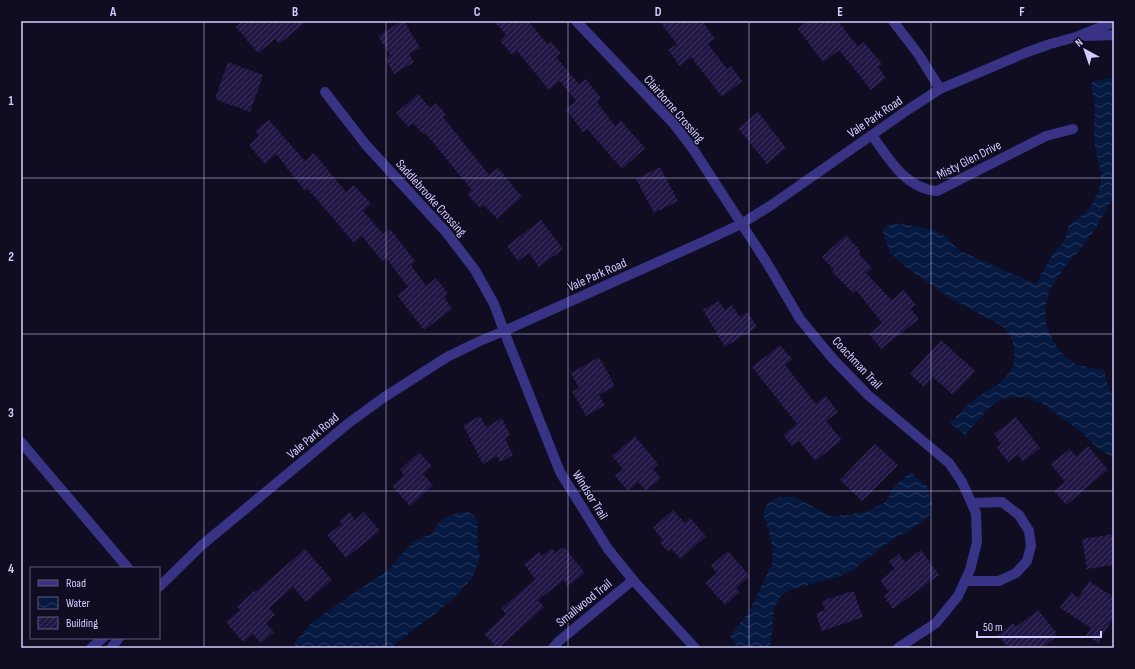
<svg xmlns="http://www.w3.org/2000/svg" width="1135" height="669" font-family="'Sofia Sans Condensed',sans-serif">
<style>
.water{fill:url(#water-waves)}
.building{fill:url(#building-hatch)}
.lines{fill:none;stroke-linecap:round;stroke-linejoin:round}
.minor{stroke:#383385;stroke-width:10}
.grid{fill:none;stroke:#d3ccff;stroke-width:1;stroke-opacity:0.55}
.labels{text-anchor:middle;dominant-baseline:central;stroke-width:3;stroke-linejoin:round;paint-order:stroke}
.street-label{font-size:13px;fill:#d3ccff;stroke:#100c22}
.neatline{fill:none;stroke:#d3ccff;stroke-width:1.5}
.grid-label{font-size:13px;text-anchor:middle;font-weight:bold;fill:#d3ccff}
</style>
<defs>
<pattern id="water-waves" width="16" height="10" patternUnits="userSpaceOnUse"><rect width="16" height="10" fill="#061a41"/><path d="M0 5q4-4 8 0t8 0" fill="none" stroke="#293a5e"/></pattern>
<pattern id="building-hatch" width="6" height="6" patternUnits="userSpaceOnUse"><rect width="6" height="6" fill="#211644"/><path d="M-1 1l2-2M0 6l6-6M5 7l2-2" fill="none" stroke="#403760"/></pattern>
</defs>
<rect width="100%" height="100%" fill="#100c22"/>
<g class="water">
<path d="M1114,77V125L1113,136L1114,139V198L1105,211L1095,230L1088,238L1079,251L1067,264L1050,289L1045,307L1046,324L1053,341L1064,356L1077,365L1104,370L1109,391L1114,393V458L1100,450L1082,433L1042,403L1027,398L1017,397L1002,399L993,404L965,435L950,423C957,416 963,409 970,403C988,387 1019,380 1014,350C1013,339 1009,333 1002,326L951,299L910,270L890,253L882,229L893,223L916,226L933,230L942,234L960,251L1036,284L1052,255L1064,242L1069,225L1086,212L1092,204L1098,192L1101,182V173L1095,147L1094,133L1095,103L1091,87L1092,82Z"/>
<polygon points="910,472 927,486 932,504 929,516 918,525 908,532 895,538 877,551 853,570 843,575 790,590 781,596 774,608 771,643 768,648 739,648 730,636 749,612 773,561 772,546 768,528 763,514 768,503 780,497 795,497 830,516 848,515 869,511 886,502 892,489"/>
<path d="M467,511L475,517L478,523L477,544L480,558L472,578L459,593L445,606L390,648H294L295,642L312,622L388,570C404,554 408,540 432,534C441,517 448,515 467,511Z"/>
</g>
<g class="building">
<polygon points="243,21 307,21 279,44 275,39 258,53 236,27"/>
<polygon points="402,21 404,21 420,48 409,54 414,62 394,74 385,59 390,55 378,36"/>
<polygon points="494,21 528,21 548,45 551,42 561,53 556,57 579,84 586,79 601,98 597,102 615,126 621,121 645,148 622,169 587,129 583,132 566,109 576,101 560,81 549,90 517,51 512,55 500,41 506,35"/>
<polygon points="659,21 702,21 715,39 708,44 727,69 731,66 742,81 722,97 691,57 680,66 668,50 677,44"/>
<polygon points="807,21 838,21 858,47 864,42 882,64 878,67 886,78 871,90 839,50 823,62 798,29"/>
<polygon points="228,62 263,75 250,112 215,99"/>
<polygon points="418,94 430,108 436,103 446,115 443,117 489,175 498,168 522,197 497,219 484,205 480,208 467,194 472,190 425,133 423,134 413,123 408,127 396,113"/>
<polygon points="758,112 786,148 767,164 738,128"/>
<polygon points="269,120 305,161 314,153 346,192 354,185 371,204 363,211 383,234 390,229 415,261 411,265 426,286 436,278 448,294 444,297 452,309 424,330 397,295 408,287 386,258 382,261 362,236 354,243 308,189 305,191 276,154 265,164 249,145 259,136 255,131"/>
<polygon points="660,167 678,201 654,213 636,179"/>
<polygon points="541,220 563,249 539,267 529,253 518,261 507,246"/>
<polygon points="846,235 861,252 859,254 872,268 866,273 892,300 904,290 916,305 911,309 919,319 881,349 869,334 882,323 856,290 853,293 832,272 834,270 822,257"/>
<polygon points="719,301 725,310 732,305 740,317 748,312 757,327 725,347 703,310"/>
<polygon points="941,340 975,371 953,395 933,377 924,387 910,374"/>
<polygon points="780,345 792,359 785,365 816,404 826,396 838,412 826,421 842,440 815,461 799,441 792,446 783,435 797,424 752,367"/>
<polygon points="599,357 615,386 599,395 605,405 586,416 572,391 579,388 571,373"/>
<polygon points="480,416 486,427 502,418 510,435 505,438 513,455 500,462 497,456 483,464 463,425"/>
<polygon points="1016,417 1040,448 1023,462 1018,455 1008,462 997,448 1001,444 994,434"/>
<polygon points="635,436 658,464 653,469 661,478 646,491 638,482 628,491 615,476 623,469 612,456"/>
<polygon points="875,444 898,465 862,501 840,480"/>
<polygon points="1088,446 1108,470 1066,505 1054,491 1065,482 1051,464 1070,449 1076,456"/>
<polygon points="419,452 432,466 423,474 433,485 410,506 392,486 404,475 400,470"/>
<polygon points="673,510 685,523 690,518 706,536 681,559 671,549 668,552 660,542 663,540 653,528"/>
<polygon points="350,512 355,520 364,512 380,531 346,558 327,535 342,524 339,521"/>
<polygon points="1114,534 1114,565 1087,569 1082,539"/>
<polygon points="564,547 585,573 568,586 564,580 538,600 544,607 499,648 497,648 484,634 506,614 501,609 535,579 524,564 539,552 542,556 552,548 555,553"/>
<polygon points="305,549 332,580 306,602 293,587 269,608 275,615 266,623 274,632 261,643 253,634 243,642 226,622 240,610 237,607 254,591 255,592"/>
<polygon points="921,550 939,575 893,609 884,596 889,592 880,580 895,569 889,562 899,554 905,562"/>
<polygon points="728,551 750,576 736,588 740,592 725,605 705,583 717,573 711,566"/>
<polygon points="1089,581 1114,597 1114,617 1098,643 1086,635 1091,628 1060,608 1071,592 1078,598"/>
<polygon points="849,592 854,592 863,617 822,631 816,613 825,610 822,601"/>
<polygon points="1038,610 1056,632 1056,637 1042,648 1008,648 998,635 1013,623 1016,627"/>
</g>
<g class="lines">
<g class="minor">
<polyline points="576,21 673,123 693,149 767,263 800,319 833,359 868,395 949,463 962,482 976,513 977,542 970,570 958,596 936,623 898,648"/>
<polyline points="893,21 919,55 940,89"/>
<polyline points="1086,36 1114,35"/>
<polyline points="325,92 366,145 446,232 475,270 494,304 504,331 560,472 608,549 633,580 695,648"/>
<path d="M872,135C888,158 906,189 937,191L1046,136L1073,129"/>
<polyline points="21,442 128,568"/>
<polyline points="965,581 999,581 1016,573 1027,561 1031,546 1029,531 1019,515 1002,502 972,503"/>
<polyline points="159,587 202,545 350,422 383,398 447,357 480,341 504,331 707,240 741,224 770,206 909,109 940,89 1025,53 1050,44 1076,37 1114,22"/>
<polyline points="91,648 103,638"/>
<polyline points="111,648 119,638"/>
<polyline points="553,648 559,641 633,580"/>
</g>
</g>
<path class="grid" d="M204,21V648M386,21V648M568,21V648M749,21V648M931,21V648M21,178H1114M21,334H1114M21,491H1114"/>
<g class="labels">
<g class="street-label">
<text transform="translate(674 109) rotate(49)">Clairborne Crossing</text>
<text transform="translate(875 117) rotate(-34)">Vale Park Road</text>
<text transform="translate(969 160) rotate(-27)">Misty Glen Drive</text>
<text transform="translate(431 198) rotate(48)">Saddlebrooke Crossing</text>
<text transform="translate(597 275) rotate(-24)">Vale Park Road</text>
<text transform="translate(857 363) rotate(47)">Coachman Trail</text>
<text transform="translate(313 436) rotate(-40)">Vale Park Road</text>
<text transform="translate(590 495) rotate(58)">Windsor Trail</text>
<text transform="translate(584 603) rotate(-39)">Smallwood Trail</text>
</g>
</g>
<rect width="1135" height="669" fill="none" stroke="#100c22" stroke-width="44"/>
<rect x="30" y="567" width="130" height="72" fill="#100c22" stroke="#5e597a"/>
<rect x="38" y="580" width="20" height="6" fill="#383385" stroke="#5e597a"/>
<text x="66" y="587" font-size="12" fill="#d3ccff">Road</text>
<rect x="38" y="597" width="20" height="12" fill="url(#water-waves)" stroke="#5e597a"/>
<text x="66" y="607" font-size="12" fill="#d3ccff">Water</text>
<rect x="38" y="617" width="20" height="12" fill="url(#building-hatch)" stroke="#5e597a"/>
<text x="66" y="627" font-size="12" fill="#d3ccff">Building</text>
<g transform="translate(1085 50) rotate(320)" stroke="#100c22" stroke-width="3" paint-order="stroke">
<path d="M0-3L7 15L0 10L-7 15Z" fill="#d3ccff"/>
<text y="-6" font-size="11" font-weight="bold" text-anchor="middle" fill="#d3ccff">N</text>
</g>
<path d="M977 631v6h124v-6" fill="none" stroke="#d3ccff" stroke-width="2"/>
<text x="983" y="631" font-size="12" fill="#d3ccff" stroke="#100c22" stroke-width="3" paint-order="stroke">50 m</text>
<rect x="22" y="22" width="1091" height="625" class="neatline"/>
<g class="grid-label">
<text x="113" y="16">A</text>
<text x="295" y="16">B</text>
<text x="477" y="16">C</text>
<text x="658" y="16">D</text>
<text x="840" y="16">E</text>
<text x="1022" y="16">F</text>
<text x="11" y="105">1</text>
<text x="11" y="261">2</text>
<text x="11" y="417">3</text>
<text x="11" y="573">4</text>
</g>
</svg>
